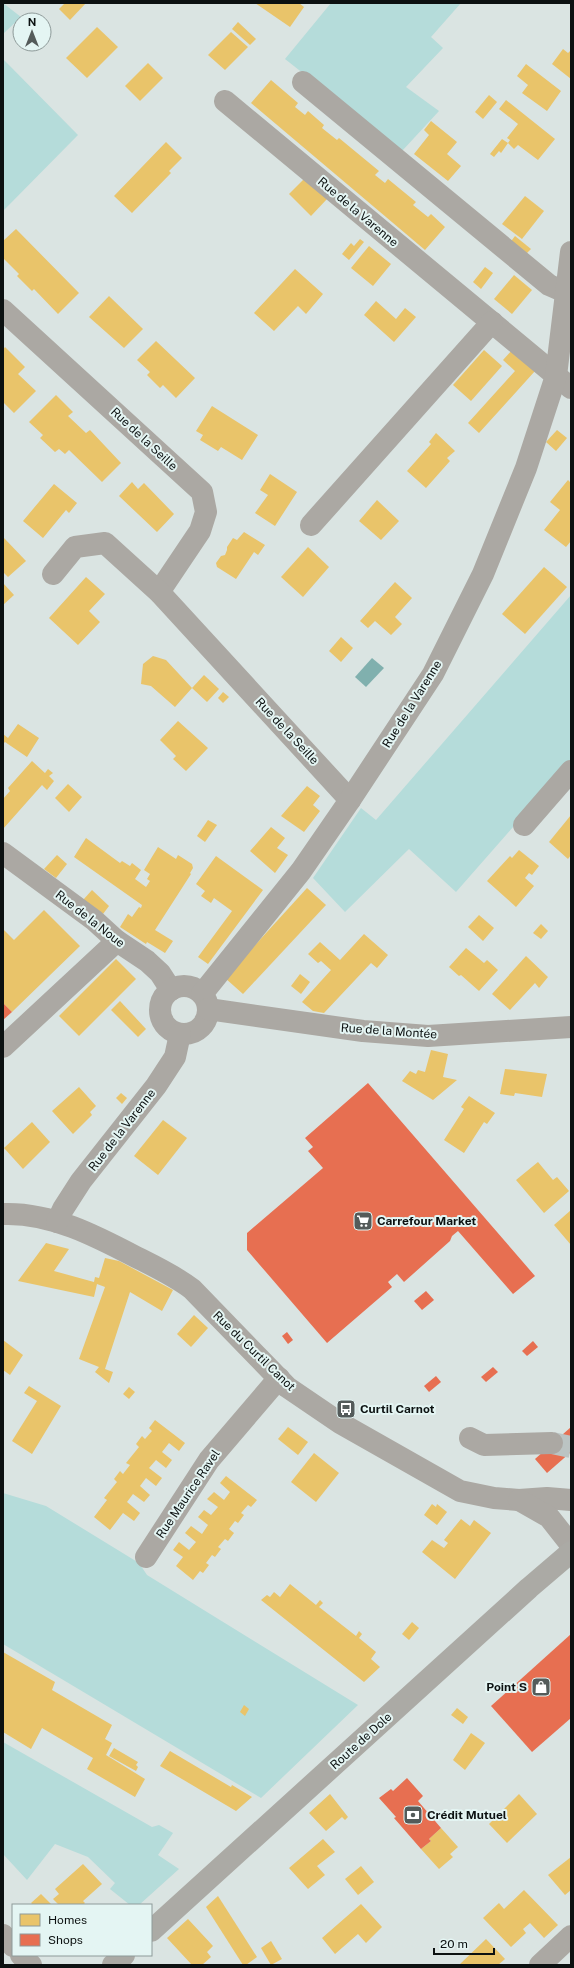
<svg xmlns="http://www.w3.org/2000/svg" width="574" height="1968" font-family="'Public Sans',sans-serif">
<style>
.green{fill:#b5dcda}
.water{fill:#80b0ae}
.homes{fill:#e9c46a}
.shops{fill:#e76f51}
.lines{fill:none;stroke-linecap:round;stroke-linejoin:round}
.minor-tunnel{stroke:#bbc4c3;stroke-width:22;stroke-dasharray:22 11;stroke-linecap:butt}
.minor{stroke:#aba8a3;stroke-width:22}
.major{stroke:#abaaa5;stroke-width:22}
.labels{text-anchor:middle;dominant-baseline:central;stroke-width:4;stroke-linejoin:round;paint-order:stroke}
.street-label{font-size:12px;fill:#0c1111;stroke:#e4f5f3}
.poi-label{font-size:12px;font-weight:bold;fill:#0c1111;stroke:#e4f5f3;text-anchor:start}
</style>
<rect width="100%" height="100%" fill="#dae4e2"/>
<g class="green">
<polygon points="3,3 21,17 3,34"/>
<polygon points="331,3 461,3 431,37 443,48 406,87 439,111 402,151 285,59"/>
<polygon points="3,59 78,135 3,211"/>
<polygon points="571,595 571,761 456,892 409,849 345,912 313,878 361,808 376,820"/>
<polygon points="3,1493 46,1506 139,1563 147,1575 358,1705 261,1798 3,1644"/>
<polygon points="3,1742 152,1827 159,1825 173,1833 158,1855 179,1869 139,1905 130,1905 110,1889 115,1883 88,1857 55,1844 27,1880 3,1854"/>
</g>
<polygon class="water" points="372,658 384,668 366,687 355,677"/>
<g class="homes">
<polygon points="65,3 86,3 70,20 59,9"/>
<polygon points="255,3 299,3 304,7 290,27"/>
<polygon points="238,22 256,39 250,45 232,29"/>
<polygon points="97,27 118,47 87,78 66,58"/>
<polygon points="231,32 248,47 225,70 208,55"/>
<polygon points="563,49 568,53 571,50 571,79 552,64"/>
<polygon points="148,63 163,78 140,101 125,86"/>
<polygon points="526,64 561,91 547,111 522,93 528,85 517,76"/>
<polygon points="271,80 298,103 295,107 305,115 308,111 324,125 322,128 337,140 339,138 379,171 375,175 385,183 388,179 416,202 413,205 428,217 431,214 445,227 425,250 251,103"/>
<polygon points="489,95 497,102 483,119 475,112"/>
<polygon points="506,100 555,139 538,160 518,145 514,149 508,143 510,140 507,138 518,124 499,109"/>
<polygon points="431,121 457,142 447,154 461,166 448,181 414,154 429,135 424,130"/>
<polygon points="502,139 508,143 501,153 499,151 494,157 490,154"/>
<polygon points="166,142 182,158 169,171 171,173 132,213 114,196"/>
<polygon points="306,177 327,199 311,216 289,194"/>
<polygon points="525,196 544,211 522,239 502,224"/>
<polygon points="16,229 79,293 58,314 34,289 32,291 17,276 19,274 3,258 3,241"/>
<polygon points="515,236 531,249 524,256 509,244"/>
<polygon points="360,239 364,242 349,260 342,254 351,243 354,246"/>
<polygon points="369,246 391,264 373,286 351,268"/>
<polygon points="485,267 493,273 481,289 473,282"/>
<polygon points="295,269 323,294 306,314 298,306 274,331 254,313"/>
<polygon points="514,275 532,290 512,314 494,299"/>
<polygon points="109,296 143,329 124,348 89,317"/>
<polygon points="376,301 396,319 405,308 416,317 394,342 364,315"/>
<polygon points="156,341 195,378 176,398 163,385 160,388 147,375 150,372 137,360"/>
<polygon points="5,347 25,367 18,374 36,391 14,413 3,402 3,350"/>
<polygon points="514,348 535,371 479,433 468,423 515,371 503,360"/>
<polygon points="484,350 502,366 471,401 453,385"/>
<polygon points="56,395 73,412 68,416 86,433 90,430 121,463 102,482 69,450 65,454 59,449 55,452 40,438 43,435 29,422"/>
<polygon points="212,406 258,435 242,460 221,447 218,451 200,440 203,435 196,431"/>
<polygon points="557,430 567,438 556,451 546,442"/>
<polygon points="436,433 455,451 447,458 450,461 426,488 407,471 431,444 429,442"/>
<polygon points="270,474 297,492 275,526 255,513 268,495 260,490"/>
<polygon points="568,480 571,483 571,541 566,547 544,530 560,510 550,502"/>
<polygon points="132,482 138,489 144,483 174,514 157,532 119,496"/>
<polygon points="54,484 77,503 69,513 66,510 43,538 23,521"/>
<polygon points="377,500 399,521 381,540 359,521"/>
<polygon points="244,532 265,545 258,555 254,552 236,579 217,567 216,563 221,556 225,555 227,550 227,547 233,538 237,540"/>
<polygon points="4,538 26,561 8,577 3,572"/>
<polygon points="308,547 329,567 303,597 281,577"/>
<polygon points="544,567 567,587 525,634 502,614"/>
<polygon points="86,577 105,594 89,611 100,622 78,645 49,618"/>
<polygon points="395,582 412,598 395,617 402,624 391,635 375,621 368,628 360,621"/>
<polygon points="3,583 14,595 3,605"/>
<polygon points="341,637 353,648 341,662 329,651"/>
<polygon points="153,656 166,660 192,688 175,707 151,686 141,684 143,664"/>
<polygon points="204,675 219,689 207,702 192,688"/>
<polygon points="223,692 229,697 223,703 218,698"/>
<polygon points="178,721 208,748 186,771 173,759 176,756 160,740"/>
<polygon points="18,724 39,738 27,757 5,742 3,744 3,734 8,738"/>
<polygon points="32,761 45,773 48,769 53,773 49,776 54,781 47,790 42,785 3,829 3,799 10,791 8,788"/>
<polygon points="68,784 82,797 69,812 55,798"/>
<polygon points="307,786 320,796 313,805 320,811 304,832 281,816"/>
<polygon points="571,815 571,855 568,859 549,842"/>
<polygon points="208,820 217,825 205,842 197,836"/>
<polygon points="271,827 285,838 277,848 288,855 275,873 250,851"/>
<polygon points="86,838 120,863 122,861 130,866 132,863 141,870 135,879 146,887 150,881 147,879 150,874 144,870 158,847 176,859 178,855 192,864 193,868 190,873 191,874 155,930 173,941 165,953 147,942 146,944 120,927 128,914 132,917 139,907 141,908 142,905 74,857"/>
<polygon points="519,850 539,866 532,875 529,873 525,878 534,886 516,907 487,881 510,856 512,858"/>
<polygon points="57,855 67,864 56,878 44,869"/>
<polygon points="216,856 263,890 208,964 198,957 232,911 214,898 211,903 201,896 205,891 196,884"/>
<polygon points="307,888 326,905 243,994 225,978"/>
<polygon points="92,890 109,906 103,914 83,900"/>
<polygon points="44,910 80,946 12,1012 3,1003 3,929 14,940"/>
<polygon points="479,915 494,928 483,941 468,927"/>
<polygon points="541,924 548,931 541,939 533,933"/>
<polygon points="364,934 388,955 377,968 371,963 324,1013 313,1011 302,1002 331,970 321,961 318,963 308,954 320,942 340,960"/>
<polygon points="466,948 484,963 487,960 498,970 479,991 461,975 459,976 449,967"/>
<polygon points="526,956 548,977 539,988 535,983 510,1010 492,994"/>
<polygon points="116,959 136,979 79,1036 59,1016"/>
<polygon points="300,974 310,982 301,994 291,986"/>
<polygon points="120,1001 146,1029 138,1037 111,1010"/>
<polygon points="431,1050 448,1054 443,1077 457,1080 433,1100 402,1081 410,1071 416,1074 418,1070 425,1072"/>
<polygon points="505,1069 547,1074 542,1097 515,1093 514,1096 500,1094"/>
<polygon points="79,1087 96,1106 90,1112 92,1115 73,1134 52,1111"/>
<polygon points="121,1093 127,1098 122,1104 116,1098"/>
<polygon points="469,1096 495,1113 487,1124 484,1122 464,1153 444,1140 464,1109 461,1107"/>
<polygon points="163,1120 187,1138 158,1175 134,1156"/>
<polygon points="32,1122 50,1142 23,1169 4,1148"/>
<polygon points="538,1162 553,1180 557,1177 569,1191 544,1213 516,1180"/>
<polygon points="571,1210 571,1245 554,1225"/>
<polygon points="46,1243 69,1249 54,1271 94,1282 95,1277 99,1278 105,1258 119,1261 173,1290 162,1311 130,1292 105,1369 113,1372 109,1383 95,1372 99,1367 79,1359 105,1287 97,1284 94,1297 18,1281"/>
<polygon points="194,1315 208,1328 191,1347 177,1334"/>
<polygon points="3,1340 23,1355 10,1375 3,1370"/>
<polygon points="29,1386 61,1406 32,1454 12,1441 37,1401 24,1393"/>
<polygon points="129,1387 135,1392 129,1399 123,1394"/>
<polygon points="155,1420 185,1443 179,1451 169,1443 162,1452 172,1460 166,1468 156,1460 149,1468 162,1478 156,1486 146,1478 140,1486 150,1495 144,1502 133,1494 127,1502 140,1513 134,1521 123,1513 110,1530 94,1517 107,1500 104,1498 117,1482 114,1479 120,1471 123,1474 130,1465 126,1463 139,1447 136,1444 142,1436 145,1439 152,1431 149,1428"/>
<polygon points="288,1427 308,1442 298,1455 278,1439"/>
<polygon points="314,1453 339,1473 316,1502 291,1482"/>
<polygon points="226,1476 257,1500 251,1507 248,1505 241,1513 244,1515 238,1523 235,1521 229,1529 234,1533 228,1541 225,1539 218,1547 221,1549 215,1557 212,1555 206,1563 209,1565 203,1573 200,1571 193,1580 176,1566 183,1557 173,1550 179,1542 189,1550 196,1542 185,1533 191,1526 202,1534 208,1525 198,1517 204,1510 211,1515 218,1507 207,1499 214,1492 224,1500 230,1492 220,1483"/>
<polygon points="432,1504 436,1507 437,1504 447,1512 437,1525 424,1515"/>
<polygon points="461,1519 470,1526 474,1520 491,1533 455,1579 422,1552 432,1540 444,1548 448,1543 444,1540"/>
<polygon points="290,1584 316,1605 320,1600 323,1603 319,1607 356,1636 359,1631 362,1634 359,1638 376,1652 371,1659 380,1667 364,1682 261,1600 267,1595 270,1597 274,1592 280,1597"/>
<polygon points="412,1622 419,1628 409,1640 402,1634"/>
<polygon points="3,1652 55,1682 52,1690 112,1725 105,1739 112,1743 106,1755 145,1779 135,1797 87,1769 93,1758 42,1728 31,1749 3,1732"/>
<polygon points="244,1705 249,1709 245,1716 240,1712"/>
<polygon points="457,1708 468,1717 463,1724 451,1715"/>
<polygon points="471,1733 485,1743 465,1770 453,1760"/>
<polygon points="114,1748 138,1762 136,1765 138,1767 136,1771 109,1756"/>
<polygon points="170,1751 231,1787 232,1785 252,1797 236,1811 160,1766"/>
<polygon points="330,1794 348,1817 345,1820 342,1817 326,1831 309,1813"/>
<polygon points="519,1794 537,1814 507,1843 489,1824"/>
<polygon points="441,1828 458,1847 450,1854 453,1857 439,1869 421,1849 431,1841 429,1839"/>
<polygon points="323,1839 335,1852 317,1866 325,1875 308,1889 289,1868"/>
<polygon points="571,1857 571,1890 565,1895 548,1875"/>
<polygon points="83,1864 102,1884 83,1901 85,1903 83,1905 59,1905 53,1899 59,1894 55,1889"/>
<polygon points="361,1866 374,1882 358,1895 345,1879"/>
<polygon points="524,1890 558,1925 544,1938 530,1923 523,1929 526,1933 511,1947 483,1918 499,1903 504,1909"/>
<polygon points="41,1894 52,1905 33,1905 31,1903"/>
<polygon points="218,1896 257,1957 246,1965 243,1965 206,1907"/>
<polygon points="361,1904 382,1927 366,1943 358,1934 335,1954 322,1938"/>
<polygon points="188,1919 213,1946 207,1952 211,1957 202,1965 194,1964 192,1965 167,1938"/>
<polygon points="486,1939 505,1959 498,1965 459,1965"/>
<polygon points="271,1941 282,1959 271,1965 261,1948"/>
</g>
<g class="shops">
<polygon points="3,1003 12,1012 3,1020"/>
<polygon points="368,1083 535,1276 513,1294 458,1231 452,1236 450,1241 404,1282 397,1274 388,1282 392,1287 327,1343 247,1250 247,1233 323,1168 308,1151 313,1147 305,1138"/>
<polygon points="426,1291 434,1300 422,1310 414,1301"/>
<polygon points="287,1332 293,1340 288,1344 282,1336"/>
<polygon points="533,1341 538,1347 527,1356 522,1351"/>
<polygon points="493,1367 498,1372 486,1382 481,1377"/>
<polygon points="436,1376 441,1382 429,1392 424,1386"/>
<polygon points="571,1427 571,1452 547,1473 535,1459"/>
<polygon points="571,1634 571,1718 532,1752 491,1706"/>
<polygon points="407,1778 423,1796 418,1801 441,1828 429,1839 431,1841 421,1849 394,1818 396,1817 379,1798 391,1789 393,1791"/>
</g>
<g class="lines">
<polyline class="minor-tunnel" points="552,1443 571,1447"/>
<g class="minor">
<polyline points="303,82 549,285 565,292"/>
<polyline points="225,101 571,388"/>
<polyline points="3,310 202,492 206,512 200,531 159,592"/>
<polyline points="311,525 492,322"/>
<polyline points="53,574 75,547 105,543 159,592 350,800"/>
<polyline points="524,825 571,771"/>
<polyline points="3,853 94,920 117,941 147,961 160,973 171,990"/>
<circle cx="184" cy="1010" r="24"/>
<polyline points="202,994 301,871 350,800 433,674 483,574 526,468 556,376 571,252"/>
<polyline points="208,1009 363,1031 428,1036 571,1027"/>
<polyline points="3,1047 117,941"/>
<path d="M3,1214C50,1212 96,1236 136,1257C156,1267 175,1276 192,1289L287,1387L340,1423L460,1491L494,1498L519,1500L547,1498L571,1500"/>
<polyline points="57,1222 63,1209 81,1181 156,1086 175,1057 180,1034"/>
<polyline points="470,1438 484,1445 552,1443"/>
<polyline points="519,1500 549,1517 571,1545"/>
<polyline points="146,1557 209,1460 279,1378"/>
<polyline points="3,1935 13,1946"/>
<polyline points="21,1955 31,1965"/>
<polyline points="540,1965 571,1936"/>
</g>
<g class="major">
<polyline points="151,1931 529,1588 571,1552"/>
<polyline points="113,1965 124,1955"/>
</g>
</g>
<defs>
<symbol id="supermarket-square" viewBox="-11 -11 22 22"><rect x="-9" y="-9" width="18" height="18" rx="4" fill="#545b5a" stroke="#e4f5f3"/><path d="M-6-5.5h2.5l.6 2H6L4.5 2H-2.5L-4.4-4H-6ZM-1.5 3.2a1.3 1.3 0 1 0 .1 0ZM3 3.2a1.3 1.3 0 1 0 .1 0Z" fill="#fff"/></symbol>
<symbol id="bus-square" viewBox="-11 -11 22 22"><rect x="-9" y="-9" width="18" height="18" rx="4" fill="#545b5a" stroke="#e4f5f3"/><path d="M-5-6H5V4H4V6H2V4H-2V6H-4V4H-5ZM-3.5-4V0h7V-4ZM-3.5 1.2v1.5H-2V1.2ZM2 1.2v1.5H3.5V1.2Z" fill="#fff"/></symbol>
<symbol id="shop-square" viewBox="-11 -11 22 22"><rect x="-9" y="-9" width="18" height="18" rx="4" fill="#545b5a" stroke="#e4f5f3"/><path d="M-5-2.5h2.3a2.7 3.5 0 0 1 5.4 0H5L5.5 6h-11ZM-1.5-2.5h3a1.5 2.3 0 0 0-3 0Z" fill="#fff"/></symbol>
<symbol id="bank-square" viewBox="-11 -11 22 22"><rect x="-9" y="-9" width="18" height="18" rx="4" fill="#545b5a" stroke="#e4f5f3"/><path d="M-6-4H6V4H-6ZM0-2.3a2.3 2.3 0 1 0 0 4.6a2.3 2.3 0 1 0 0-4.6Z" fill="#fff"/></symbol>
</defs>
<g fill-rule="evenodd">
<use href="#supermarket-square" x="352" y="1210" width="22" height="22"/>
<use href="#bus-square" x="335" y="1398" width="22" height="22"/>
<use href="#shop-square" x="530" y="1676" width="22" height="22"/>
<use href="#bank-square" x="402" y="1804" width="22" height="22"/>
</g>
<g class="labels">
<g class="street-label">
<text transform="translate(358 212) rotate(40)">Rue de la Varenne</text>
<text transform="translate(144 439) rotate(43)">Rue de la Seille</text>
<text transform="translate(412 704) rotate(-58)">Rue de la Varenne</text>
<text transform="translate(287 731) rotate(47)">Rue de la Seille</text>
<text transform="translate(90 919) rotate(38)">Rue de la Noue</text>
<text transform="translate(389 1031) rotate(4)">Rue de la Montée</text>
<text transform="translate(122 1130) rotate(-52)">Rue de la Varenne</text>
<text transform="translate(254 1351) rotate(44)">Rue du Curtil Canot</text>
<text transform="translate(188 1494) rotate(-56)">Rue Maurice Ravel</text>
<text transform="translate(361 1741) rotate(-42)">Route de Dole</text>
</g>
<g class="poi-label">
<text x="377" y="1221">Carrefour Market</text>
<text x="360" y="1409">Curtil Carnot</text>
<text x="527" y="1687" text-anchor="end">Point S</text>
<text x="427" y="1815">Crédit Mutuel</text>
</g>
</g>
<rect width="574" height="1968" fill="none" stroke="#0c1111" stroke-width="8"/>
<rect x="12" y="1904" width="140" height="52" fill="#e4f5f3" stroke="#8e9a99"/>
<rect x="20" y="1914" width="20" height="12" fill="#e9c46a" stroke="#8e9a99"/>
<text x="48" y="1924" font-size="12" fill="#0c1111">Homes</text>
<rect x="20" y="1934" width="20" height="12" fill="#e76f51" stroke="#8e9a99"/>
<text x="48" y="1944" font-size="12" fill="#0c1111">Shops</text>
<g transform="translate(32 32)"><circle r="19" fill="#e4f5f3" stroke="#8e9a99"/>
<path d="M0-3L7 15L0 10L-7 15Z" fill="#545b5a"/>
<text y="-6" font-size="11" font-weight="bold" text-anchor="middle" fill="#0c1111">N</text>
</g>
<path d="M434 1948v6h60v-6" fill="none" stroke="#0c1111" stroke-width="2"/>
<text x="440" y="1948" font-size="12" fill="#0c1111" stroke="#e4f5f3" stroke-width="3" paint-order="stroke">20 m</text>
</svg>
